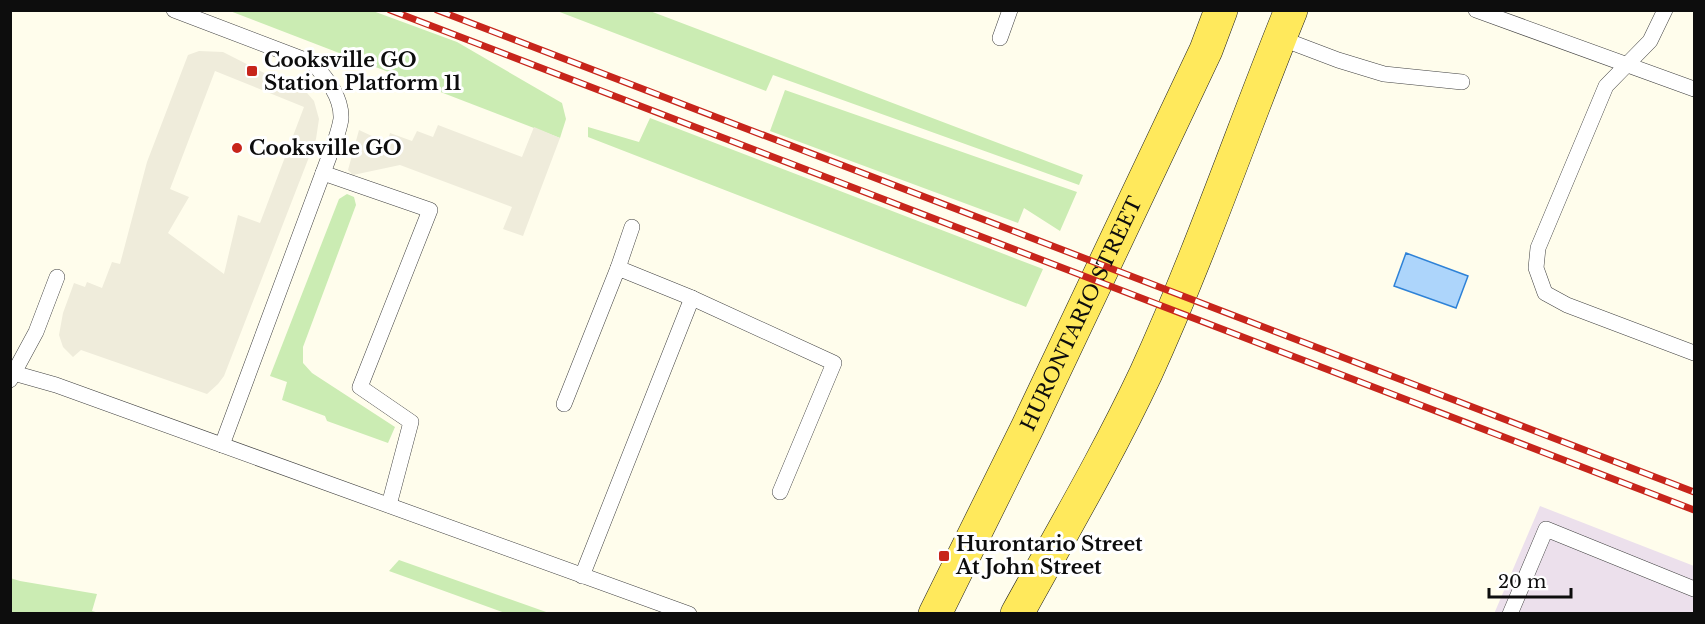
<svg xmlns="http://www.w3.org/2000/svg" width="1705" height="624" font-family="'Libre Baskerville',serif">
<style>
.industrial{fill:#ece0ec}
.green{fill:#cbecb3}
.plaza{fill:#efecdb;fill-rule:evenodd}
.water{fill:#add5fb;stroke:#2e82d7;stroke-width:1.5}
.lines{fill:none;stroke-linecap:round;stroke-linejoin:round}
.lane-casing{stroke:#404040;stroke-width:16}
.primary-casing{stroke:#1e1e1e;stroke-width:34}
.lane{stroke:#fff;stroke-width:15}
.primary{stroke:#ffe95c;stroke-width:33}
.rail-casing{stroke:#c7251b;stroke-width:7}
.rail{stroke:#fff;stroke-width:4.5;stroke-dasharray:14;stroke-linecap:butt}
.poi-dot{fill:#c7251b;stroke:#fff;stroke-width:2}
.labels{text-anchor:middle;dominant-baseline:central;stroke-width:6;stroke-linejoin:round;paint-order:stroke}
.poi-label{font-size:20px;font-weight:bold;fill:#0d0d0d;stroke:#fff;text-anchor:start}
.street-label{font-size:20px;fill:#0d0d0d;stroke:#fff}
</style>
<rect width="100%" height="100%" fill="#fffdec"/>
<polygon class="industrial" points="1540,506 1694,566 1694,613 1494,614"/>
<g class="green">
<polygon points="230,11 373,11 457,42 562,103 566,119 560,138"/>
<polygon points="557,11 650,11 1083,175 1079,185 773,75 766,91"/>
<polygon points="785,90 1077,192 1060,231 1024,208 1018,223 770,131"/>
<polygon points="650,118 1043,269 1026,307 588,137 588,127 639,142"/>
<polygon points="347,194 354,197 356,205 303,347 303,363 312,373 395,427 388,443 327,421 325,416 282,400 287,382 270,376 339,199"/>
<polygon points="399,560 549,613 505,613 389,571"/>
<polygon points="10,578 20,581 97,594 92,611 99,613 11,613"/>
</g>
<g class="plaza">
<path d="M199,51L223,52L274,78L287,77L301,86L314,101L319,119L316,139L224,376L218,384L207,394L81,350L73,357L63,347L59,335L63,313L74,283L85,287L87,282L102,288L112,262L120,264L147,162L188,55ZM215,71L304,107L260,223L238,215L224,274L168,233L189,197L170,189Z"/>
<polygon points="438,125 522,157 534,127 560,138 523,236 503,229 512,207 400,165 353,175 348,170 359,130 387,143 390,133 412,141 417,131 433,137"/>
</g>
<polygon class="water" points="1406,253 1468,276 1456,308 1394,286"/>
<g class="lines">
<defs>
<g id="lane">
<path d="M174,10L313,63C327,79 342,97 341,119C340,125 338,132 336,138L222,445"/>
<polyline points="1476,10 1694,89"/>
<polyline points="1665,10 1650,41 1606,86 1538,248 1536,268 1545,293 1567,305 1694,353"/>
<polyline points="1000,38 1010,10"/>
<polyline points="1280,38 1338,60 1384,74 1462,82"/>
<polyline points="323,173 430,210 360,387 411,422 389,505"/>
<polyline points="618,268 632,227"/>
<polyline points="10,372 56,385 689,614"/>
<polyline points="10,380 36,332 57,277"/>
<polyline points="564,404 618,268 692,298"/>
<polyline points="582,576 692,298 834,363 780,492"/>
<polyline points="1510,614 1546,529 1694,589"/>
</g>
<g id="primary">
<path id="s1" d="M935,614L1028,426L1206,50L1221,10"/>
<path d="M1017,614C1061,534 1107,456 1146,373C1200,255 1242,131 1291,10"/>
</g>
</defs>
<use href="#lane" class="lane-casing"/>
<use href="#primary" class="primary-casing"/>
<use href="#lane" class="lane"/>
<use href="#primary" class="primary"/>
<defs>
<g id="rail">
<polyline points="390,10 1694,510"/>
<polyline points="437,10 1694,492"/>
</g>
</defs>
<use href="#rail" class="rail-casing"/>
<use href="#rail" class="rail"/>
</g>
<g class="poi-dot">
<rect x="246" y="65" width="12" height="12" rx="3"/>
<circle cx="237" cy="148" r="6"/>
<rect x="938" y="550" width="12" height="12" rx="3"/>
</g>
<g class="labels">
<g class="poi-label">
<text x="264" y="60">Cooksville GO<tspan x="264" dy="23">Station Platform 11</tspan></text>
<text x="249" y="148">Cooksville GO</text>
<text x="956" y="544">Hurontario Street<tspan x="956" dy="23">At John Street</tspan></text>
</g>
<g class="street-label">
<text stroke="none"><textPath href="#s1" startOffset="334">HURONTARIO STREET</textPath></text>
</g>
</g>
<rect width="1705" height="624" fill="none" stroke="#0d0d0d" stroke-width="24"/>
<path d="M1489 588v9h82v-9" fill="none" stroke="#0d0d0d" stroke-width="3"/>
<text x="1498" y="588" font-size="18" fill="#0d0d0d" stroke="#ffffff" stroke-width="4.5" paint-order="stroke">20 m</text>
</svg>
